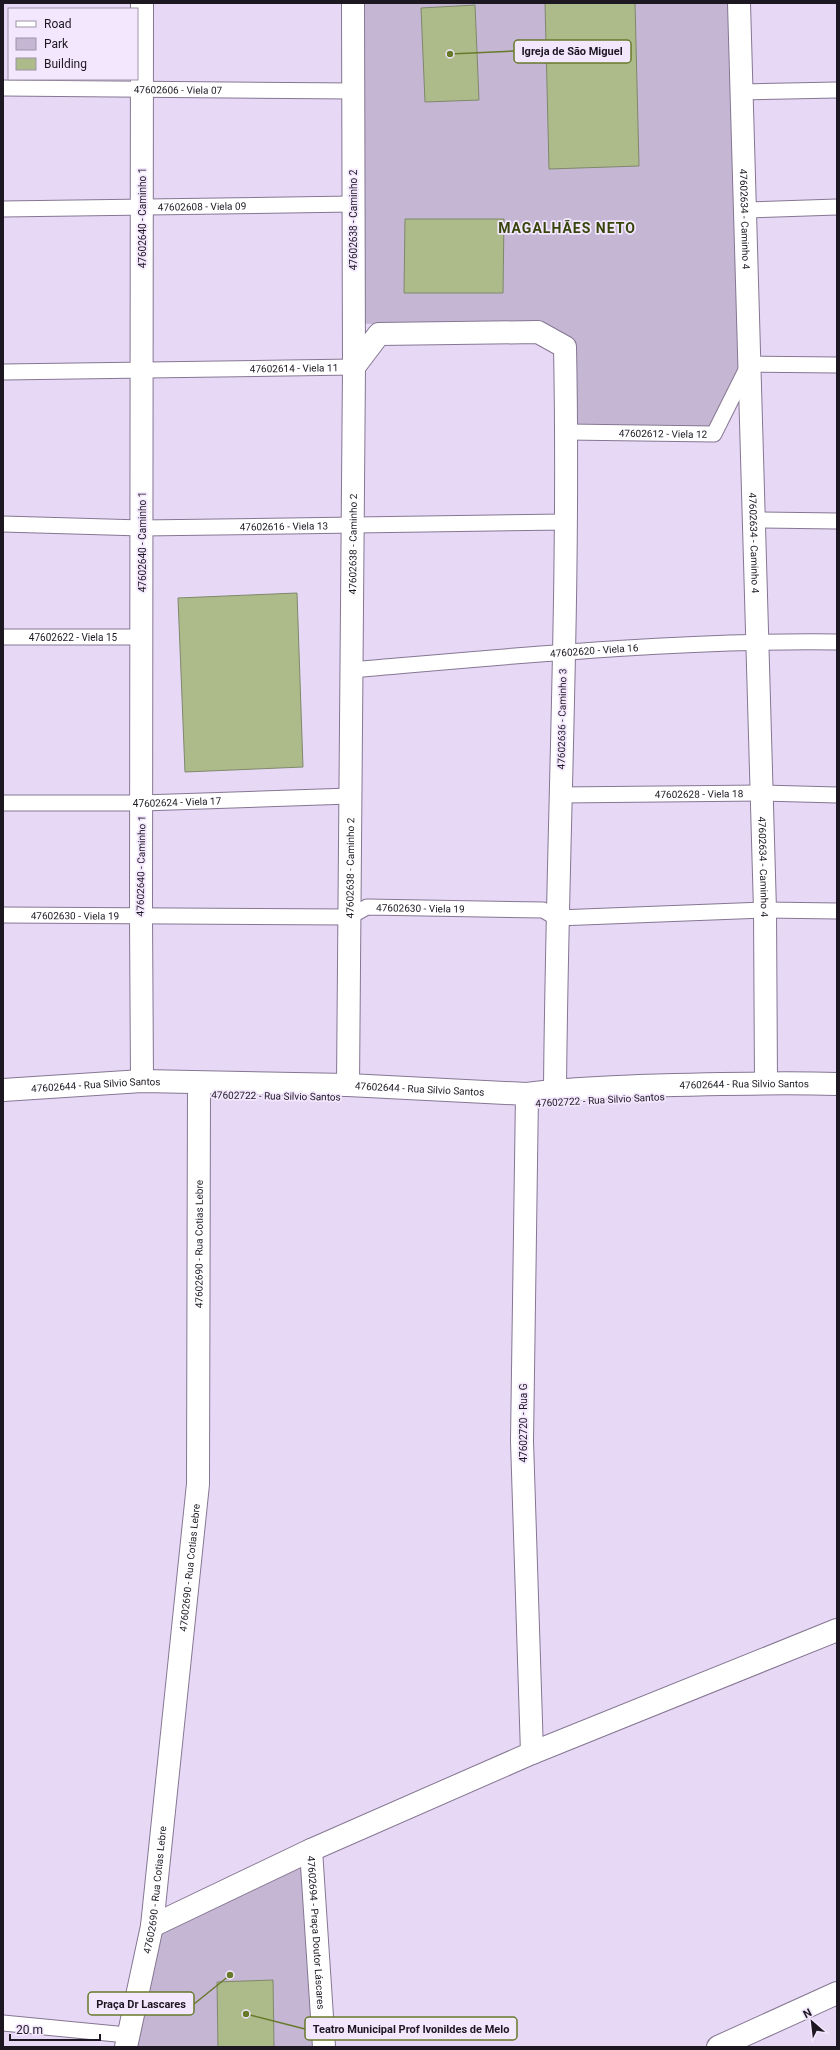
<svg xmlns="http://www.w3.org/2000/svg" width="840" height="2050" font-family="Roboto,sans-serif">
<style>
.green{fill:#c5b6d4}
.building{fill:#adbb8b;stroke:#7f886b}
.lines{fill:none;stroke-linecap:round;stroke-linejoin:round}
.service-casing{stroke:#857792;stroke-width:17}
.minor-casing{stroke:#857792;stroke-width:24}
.service{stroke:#fff;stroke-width:15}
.minor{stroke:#fff;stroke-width:22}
.labels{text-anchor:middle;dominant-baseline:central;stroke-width:3.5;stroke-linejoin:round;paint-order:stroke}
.street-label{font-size:10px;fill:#1c1721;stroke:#f3e7fe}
.district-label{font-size:14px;font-weight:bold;letter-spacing:1px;fill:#37440a;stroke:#f3e7fe}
.leader{fill:none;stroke:#677a2a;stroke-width:1.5}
.callout-dot{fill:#677a2a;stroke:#f3e7fe;stroke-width:1.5}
.callout{fill:#f3e7fe;stroke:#677a2a;stroke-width:1.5}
.callout-label{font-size:11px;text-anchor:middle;font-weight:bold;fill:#1c1721}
</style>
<rect width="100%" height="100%" fill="#e7d8f6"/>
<g class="green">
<polygon points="353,3 739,3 749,364 714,434 567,432 565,348 538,332 353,323"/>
<polygon points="311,1850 324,2047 126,2047 152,1926"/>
</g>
<g class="building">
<polygon points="545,3 635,3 639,166 549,169"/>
<polygon points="475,5 479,100 425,102 421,8"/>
<polygon points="405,219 504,219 503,293 404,293"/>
<polygon points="297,593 303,767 185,772 178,598"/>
<polygon points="273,1980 274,2047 218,2047 217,1982"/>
</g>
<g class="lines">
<defs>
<g id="service">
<path id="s1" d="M3,88L353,91"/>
<polyline points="741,92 837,90"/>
<path id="s2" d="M3,209L353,204"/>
<polyline points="745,210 837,207"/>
<path id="s3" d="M3,372L354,367"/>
<path id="s4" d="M567,432L714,434L749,364L837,365"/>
<polyline points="754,520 837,521"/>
<path id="s5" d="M3,524L142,528L565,522"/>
<path id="s6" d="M3,637H142"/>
<path id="s7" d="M351,670C513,656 675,640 837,642"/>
<path id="s8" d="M560,795L762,793L837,795"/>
<path id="s9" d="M3,803H142L350,796"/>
<path id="s10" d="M3,915L349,917L367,907L543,910L557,918L765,910L837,911"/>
<polyline points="3,2023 127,2035"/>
</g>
<g id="minor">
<polyline points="142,3 141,916 142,1081"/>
<path id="s11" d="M739,3L765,910L766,1082"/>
<path d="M354,367L379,334L538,332L565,347C570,595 557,843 555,1090"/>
<path id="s12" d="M348,1085L354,367L353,3"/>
<path id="s13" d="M3,1090L142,1081L348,1085L527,1094C564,1089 601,1088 639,1086C705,1084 771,1082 837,1084"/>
<polyline points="527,1094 522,1441 532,1753"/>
<polyline points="311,1850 532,1753 837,1630"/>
<path id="s14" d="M152,1926L311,1850L324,2047"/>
<path id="s15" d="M126,2047L152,1926L198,1484L199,1083"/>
<polyline points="718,2047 837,1993"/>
</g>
</defs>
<use href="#service" class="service-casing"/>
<use href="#minor" class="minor-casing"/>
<use href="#service" class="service"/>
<use href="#minor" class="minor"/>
</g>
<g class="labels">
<g class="street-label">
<text stroke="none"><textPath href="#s1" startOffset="175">47602606 - Viela 07</textPath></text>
<text stroke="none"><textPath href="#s2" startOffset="199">47602608 - Viela 09</textPath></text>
<text transform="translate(142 218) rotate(-90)">47602640 - Caminho 1</text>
<text stroke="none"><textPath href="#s11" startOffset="216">47602634 - Caminho 4</textPath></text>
<text transform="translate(353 220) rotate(-90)">47602638 - Caminho 2</text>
<text stroke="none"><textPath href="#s3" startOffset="291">47602614 - Viela 11</textPath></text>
<text stroke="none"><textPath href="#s4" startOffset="96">47602612 - Viela 12</textPath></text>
<text stroke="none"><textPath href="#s5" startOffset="281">47602616 - Viela 13</textPath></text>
<text transform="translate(142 542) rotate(-90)">47602640 - Caminho 1</text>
<text stroke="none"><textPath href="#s11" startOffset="540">47602634 - Caminho 4</textPath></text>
<text stroke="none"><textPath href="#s12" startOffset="541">47602638 - Caminho 2</textPath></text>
<text stroke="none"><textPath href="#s6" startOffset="70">47602622 - Viela 15</textPath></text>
<text stroke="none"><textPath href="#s7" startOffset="244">47602620 - Viela 16</textPath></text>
<text transform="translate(562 719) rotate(-89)">47602636 - Caminho 3</text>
<text stroke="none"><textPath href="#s8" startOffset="139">47602628 - Viela 18</textPath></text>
<text stroke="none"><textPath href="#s9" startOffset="174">47602624 - Viela 17</textPath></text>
<text transform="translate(141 866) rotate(-89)">47602640 - Caminho 1</text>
<text stroke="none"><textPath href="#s11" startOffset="864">47602634 - Caminho 4</textPath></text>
<text stroke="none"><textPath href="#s12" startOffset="217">47602638 - Caminho 2</textPath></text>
<text stroke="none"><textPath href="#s10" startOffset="420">47602630 - Viela 19</textPath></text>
<text stroke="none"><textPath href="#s10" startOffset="72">47602630 - Viela 19</textPath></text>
<text stroke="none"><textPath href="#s13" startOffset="742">47602644 - Rua Silvio Santos</textPath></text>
<text stroke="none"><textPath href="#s13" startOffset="93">47602644 - Rua Silvio Santos</textPath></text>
<text stroke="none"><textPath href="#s13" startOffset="417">47602644 - Rua Silvio Santos</textPath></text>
<text transform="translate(276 1096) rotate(1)">47602722 - Rua Silvio Santos</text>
<text transform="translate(600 1100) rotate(-3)">47602722 - Rua Silvio Santos</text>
<text stroke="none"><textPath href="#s15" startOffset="808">47602690 - Rua Cotias Lebre</textPath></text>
<text transform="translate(523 1423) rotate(-90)">47602720 - Rua G</text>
<text stroke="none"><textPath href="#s15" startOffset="484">47602690 - Rua Cotias Lebre</textPath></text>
<text stroke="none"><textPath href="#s15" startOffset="160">47602690 - Rua Cotias Lebre</textPath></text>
<text stroke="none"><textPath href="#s14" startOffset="259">47602694 - Praça Doutor Láscares</textPath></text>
</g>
<g class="district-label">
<text x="567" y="228">MAGALHÃES NETO</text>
</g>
</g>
<path class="leader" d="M450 54L514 51M230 1975L194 2004M246 2014L305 2029"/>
<g class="callout-dot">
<circle cx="450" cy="54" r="4"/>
<circle cx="230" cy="1975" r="4"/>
<circle cx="246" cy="2014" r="4"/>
</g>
<g class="callout">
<rect x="514" y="40" width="117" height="23" rx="4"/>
<rect x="88" y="1992" width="106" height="23" rx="4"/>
<rect x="305" y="2017" width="212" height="23" rx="4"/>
</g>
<g class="callout-label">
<text x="572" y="55">Igreja de São Miguel</text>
<text x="141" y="2008">Praça Dr Lascares</text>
<text x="411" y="2033">Teatro Municipal Prof Ivonildes de Melo</text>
</g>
<rect width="840" height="2050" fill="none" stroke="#1c1721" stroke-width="8"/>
<rect x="8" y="8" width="130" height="72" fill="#f3e7fe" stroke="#9d94a6"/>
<rect x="16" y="21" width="20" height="6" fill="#ffffff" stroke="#9d94a6"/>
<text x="44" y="28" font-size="12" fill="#1c1721">Road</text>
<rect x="16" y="38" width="20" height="12" fill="#c5b6d4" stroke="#9d94a6"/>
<text x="44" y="48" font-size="12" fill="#1c1721">Park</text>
<rect x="16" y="58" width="20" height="12" fill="#adbb8b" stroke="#9d94a6"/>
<text x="44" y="68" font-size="12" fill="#1c1721">Building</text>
<g transform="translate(812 2022) rotate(332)" stroke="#f3e7fe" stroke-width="3" paint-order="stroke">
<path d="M0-3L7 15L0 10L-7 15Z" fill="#1c1721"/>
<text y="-6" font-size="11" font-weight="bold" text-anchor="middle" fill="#1c1721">N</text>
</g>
<path d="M10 2034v6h90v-6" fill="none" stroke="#1c1721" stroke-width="2"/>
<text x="16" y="2034" font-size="12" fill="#1c1721" stroke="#f3e7fe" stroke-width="3" paint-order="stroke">20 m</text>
</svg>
